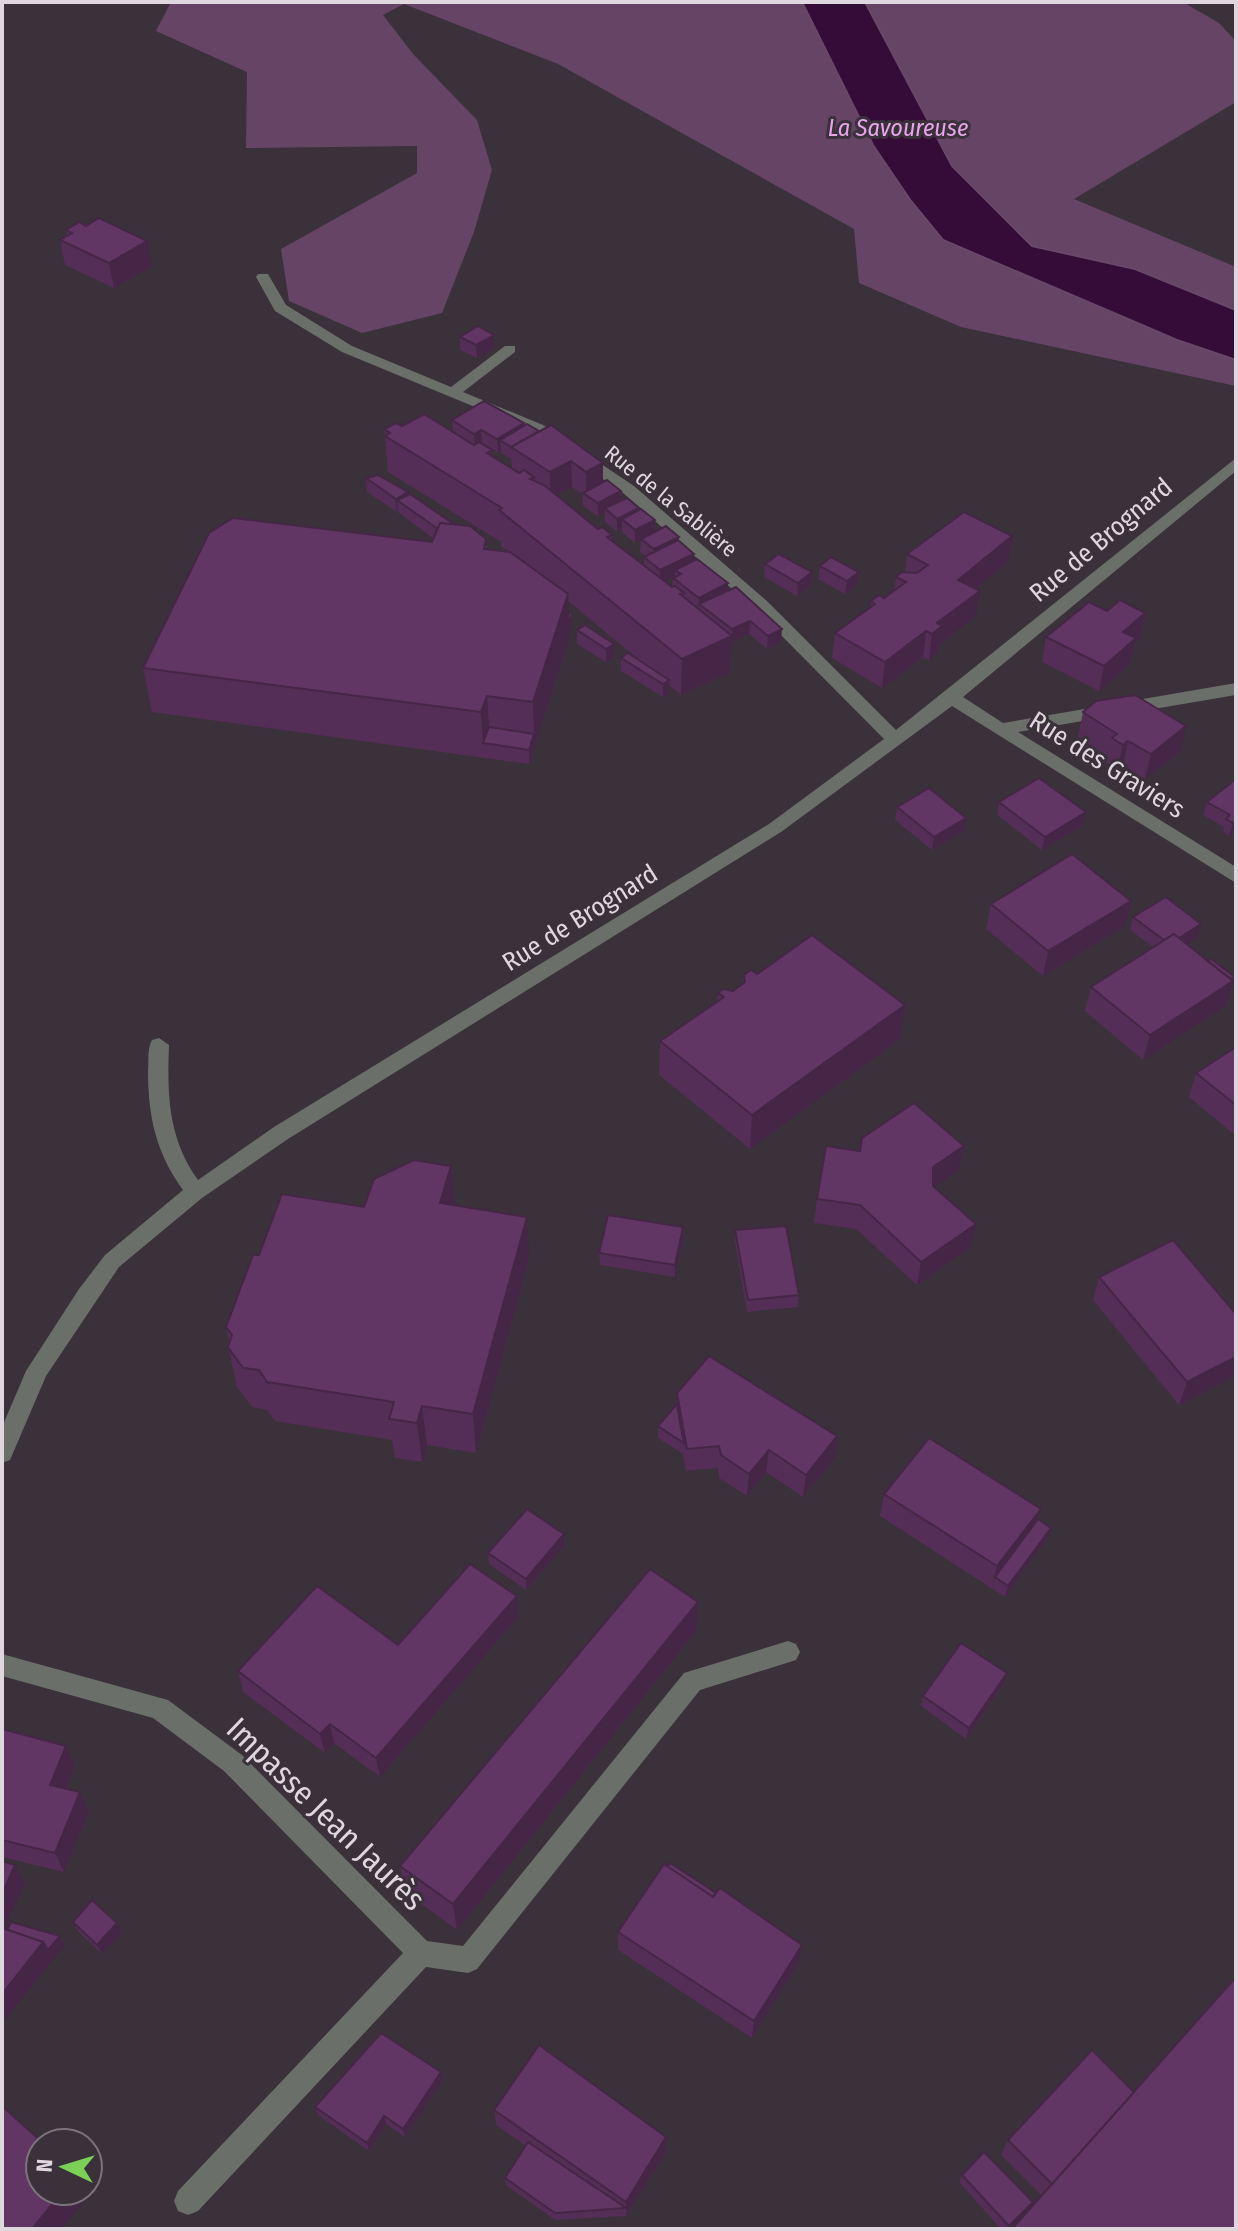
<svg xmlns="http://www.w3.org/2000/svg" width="1238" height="2231" font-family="'Fira Sans Condensed',sans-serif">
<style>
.green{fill:#654466}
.water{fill:#350b37;stroke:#684869;stroke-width:2}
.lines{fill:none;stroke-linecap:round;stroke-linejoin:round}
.minor{fill:#6b6f69;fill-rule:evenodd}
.wall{fill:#542e56;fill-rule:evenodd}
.shaded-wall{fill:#452646}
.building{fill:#623664;stroke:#452646;stroke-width:2}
.labels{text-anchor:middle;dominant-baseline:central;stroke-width:6;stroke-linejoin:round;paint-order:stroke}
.far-street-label{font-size:22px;fill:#ded8de;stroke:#3a313a}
.far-water-label{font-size:24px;font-style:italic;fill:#e9a5ec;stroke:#3a313a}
.street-label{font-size:26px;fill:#ded8de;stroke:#3a313a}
.near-street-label{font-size:32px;fill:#ded8de;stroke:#3a313a}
</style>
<rect width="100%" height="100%" fill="#3a313a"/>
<polygon class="green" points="171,2 1183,2 1219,23 1236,41 1236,102 1074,199 1236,267 1236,386 961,327 859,283 854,229 558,64 404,4 383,15 414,55 477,120 492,170 474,232 442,313 362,333 289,301 281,249 417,173 417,146 246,148 247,72 156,31"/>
<polygon class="water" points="802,2 865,2 952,166 1032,246 1135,269 1236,310 1236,360 1177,340 943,240 911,201 873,145"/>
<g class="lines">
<g class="minor">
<path d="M258,274H268L286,305L352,346L451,387L505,346H515V352L463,392L543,425L634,486L768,602L896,730L1236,458V471L963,697L1003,723L1236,683V695L1018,732L1236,867V883L952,706L781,832L288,1139L202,1198L119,1267L46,1376L10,1460L2,1463V1427L26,1371L79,1289L105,1255L183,1190C156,1153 148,1116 148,1071C149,1060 147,1049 152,1040L159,1038L169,1045C167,1094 168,1138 198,1180L274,1127L769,824L884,739L756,610L622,492L533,431L342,352L275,311L256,277Z"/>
<polygon points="788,1641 796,1644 800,1652 796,1660 700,1690 477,1969 468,1973 426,1967 198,2211 188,2215 178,2211 174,2201 178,2191 403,1953 224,1771 153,1718 2,1676 2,1654 168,1700 242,1755 427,1941 463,1946 684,1673"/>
</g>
</g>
<g class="wall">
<polygon points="86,226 152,266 114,288 65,265 60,240 67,236 66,230"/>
<polygon points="460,337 494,348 477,358 460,350"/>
<path d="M452,420L524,423V426L603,483L621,501L655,520V532L679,537V541L694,561L781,642L767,649L749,634L732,642L730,672L681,695L669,685V694L663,697L621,671V658L644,664L568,601V613L572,615V628L569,632V638L529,764L152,712L143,668L432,542L434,539L399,513L398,511L397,512L367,492L366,478L408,492V495L455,525L486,539L487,550L509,552L501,546V542L388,472L384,429L402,426L453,432ZM481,443H482L498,452L501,450V453L511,459L512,468L493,456ZM572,487L583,495V506L598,516L605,513V522L617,532L622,529V532L635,543L641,540L640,552L646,556L644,557V565L612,541V535L598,529L555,495ZM675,576L673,578L672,587L664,581Z"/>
<polygon points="907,554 1008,562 975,588 976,616 940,644 939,652 929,660 923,657 882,688 832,658 835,633 870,608 871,601 884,598 894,591 896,577 905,572"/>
<polygon points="765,564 812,572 811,585 797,596 764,577"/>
<polygon points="820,566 857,585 845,594 818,579"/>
<polygon points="1107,611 1145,613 1140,639 1135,643 1130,664 1099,691 1042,662 1046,637"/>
<polygon points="585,625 614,658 606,662 577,644 577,630"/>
<polygon points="1083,712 1180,752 1145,779 1123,766 1117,770 1106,763 1108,757 1078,737"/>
<polygon points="1236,779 1236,835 1233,833 1229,836 1223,832 1224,827 1203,815 1207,802"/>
<polygon points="999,802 1086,812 1083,825 1042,850 997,815"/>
<polygon points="897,807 964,831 932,850 895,820"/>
<polygon points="1131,901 1125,926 1043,976 986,929 991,904"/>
<polygon points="1133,917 1198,937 1186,944 1208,961 1235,977 1226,1006 1143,1060 1085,1011 1091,987 1153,947 1130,930"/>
<polygon points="757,974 900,1039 750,1149 659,1075 660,1041 717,1002 718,993 733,991 743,983 744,975"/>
<polygon points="1236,1047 1236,1136 1189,1097 1196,1073"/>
<polygon points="451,1166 454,1205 529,1258 476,1453 427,1445 422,1462 395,1458 392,1440 275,1421 267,1410 252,1407 237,1387 228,1347 229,1342 226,1327 259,1255"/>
<polygon points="959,1170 934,1187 971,1247 917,1285 856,1229 814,1223 817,1199"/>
<polygon points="735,1230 799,1295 798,1307 747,1312 735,1242"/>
<polygon points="683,1239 675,1277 600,1265 599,1253"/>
<polygon points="1099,1277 1236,1314 1236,1376 1179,1405 1093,1300"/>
<polygon points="677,1393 834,1459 803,1497 766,1472 747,1496 719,1478 718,1468 686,1471 683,1454 658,1438 658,1426 677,1404"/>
<polygon points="884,1494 1038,1519 1047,1539 1005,1597 880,1516"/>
<polygon points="564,1534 564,1546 526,1590 489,1564 488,1553"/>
<polygon points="517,1596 518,1617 380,1777 334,1743 325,1753 243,1692 238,1671 398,1645"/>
<polygon points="696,1631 457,1930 405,1892 400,1866"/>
<polygon points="1004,1683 966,1739 921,1706 923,1696"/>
<polygon points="2,1729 66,1746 75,1766 66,1788 89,1811 64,1872 2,1857"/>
<polygon points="73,1922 117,1923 122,1932 102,1954 78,1931"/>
<polygon points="618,1932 799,1962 752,2038 618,1950"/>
<polygon points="441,2072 442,2081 405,2137 386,2124 369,2151 318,2115 315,2107"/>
<polygon points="1134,2092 1042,2196 1001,2155 1008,2140"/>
<polygon points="494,2110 666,2137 666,2152 626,2216 555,2220 506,2185 505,2178 526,2146 496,2125"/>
<polygon points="962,2175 1033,2202 1029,2209 1009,2229 1001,2229 959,2182"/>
</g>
<g class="shaded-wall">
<polygon points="147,241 152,266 114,288 109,263"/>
<polygon points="494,335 494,348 477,358 476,345"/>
<polygon points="524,423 525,436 500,440 501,450 498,452 497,439"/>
<polygon points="481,430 482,443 475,447 474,434"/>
<polygon points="571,461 572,487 550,497 550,472"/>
<polygon points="603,463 603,488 586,495 586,472"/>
<polygon points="621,491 621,504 605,508 605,513 598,516 598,503"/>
<polygon points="408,492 409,505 397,500 398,511 397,512 396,499"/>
<polygon points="639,508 639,521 622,519 622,529 617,532 617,519"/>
<polygon points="655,520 655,533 635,543 635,530"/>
<polygon points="1012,536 1008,562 955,605 958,580"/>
<polygon points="679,537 679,550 654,562 654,549"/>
<polygon points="694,554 694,567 675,570 675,576 660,583 660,570"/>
<polygon points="812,572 811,585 797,596 798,583"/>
<polygon points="859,572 857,585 845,594 847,581"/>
<polygon points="728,583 727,596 699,604 698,612 699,598"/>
<polygon points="980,591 976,616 940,644 939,652 929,660 932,634 937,623"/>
<polygon points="568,594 569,618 572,615 572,628 569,632 569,638 529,764 529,750 534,734 533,702"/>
<polygon points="1145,613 1140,639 1135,643 1130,664 1099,691 1104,666 1123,632"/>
<polygon points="750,621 749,634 732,642 730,672 681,695 682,659 732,636 732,629"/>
<polygon points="782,629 781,642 767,649 768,636"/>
<polygon points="926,631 923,657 882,688 885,662"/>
<polygon points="614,644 614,658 606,662 606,649"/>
<polygon points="669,680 669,694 663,697 663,684"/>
<polygon points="487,696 490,741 483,743 481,712"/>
<polygon points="1186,726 1180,752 1145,779 1151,754"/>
<polygon points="1128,741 1123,766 1117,770 1123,745"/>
<polygon points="1086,812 1083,825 1042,850 1045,837"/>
<polygon points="966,818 964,831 932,850 934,837"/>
<polygon points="1236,820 1233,833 1229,836 1233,823"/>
<polygon points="1131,901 1125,926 1043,976 1048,951"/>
<polygon points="1201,924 1198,937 1166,958 1169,945"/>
<polygon points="1235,977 1226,1006 1143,1060 1150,1035"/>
<polygon points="905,1005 900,1039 750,1149 752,1115"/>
<polygon points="964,1146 959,1170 929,1191 933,1167"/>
<polygon points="451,1166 455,1208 440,1203"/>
<polygon points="527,1217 529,1258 476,1453 473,1414"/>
<polygon points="976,1224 971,1247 917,1285 921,1262"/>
<polygon points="683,1227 683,1239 675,1277 675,1265"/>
<polygon points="1236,1357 1236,1376 1179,1405 1187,1382"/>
<polygon points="422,1406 427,1445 422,1462 417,1423"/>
<polygon points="837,1436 834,1459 803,1497 806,1475"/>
<polygon points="769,1450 766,1472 747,1496 749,1474"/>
<polygon points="1041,1509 1034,1530 995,1577 992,1588 997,1566"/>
<polygon points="1051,1528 1047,1539 1005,1597 1008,1586"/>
<polygon points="564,1534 564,1546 526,1590 526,1579"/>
<polygon points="517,1596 518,1617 380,1777 376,1758"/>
<polygon points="698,1602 696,1631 457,1930 453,1904"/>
<polygon points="1007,1673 1004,1683 966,1739 969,1728"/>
<polygon points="330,1724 334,1743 325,1753 320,1734"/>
<polygon points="66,1746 75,1766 59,1804 50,1785"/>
<polygon points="80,1792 89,1811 64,1872 55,1853"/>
<polygon points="15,1865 25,1883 2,1934 2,1894"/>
<polygon points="117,1923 122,1932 102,1954 97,1945"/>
<polygon points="60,1936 65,1946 53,1959 2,2024 2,1994 43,1942"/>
<polygon points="802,1945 799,1962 752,2038 754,2021"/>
<polygon points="441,2072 442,2081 405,2137 403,2129"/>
<polygon points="384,2116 386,2124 369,2151 367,2143"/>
<polygon points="666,2137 666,2152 626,2216 626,2202"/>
<polygon points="88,2190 90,2194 62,2229 32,2229 63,2191"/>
<polygon points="1033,2202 1029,2209 1009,2229 1007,2229"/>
</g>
<g class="building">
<polygon points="99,218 147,241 109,263 60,240 72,233 66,230 79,222 86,226"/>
<polygon points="478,326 494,335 476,345 460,337"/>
<polygon points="484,401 524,423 497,439 481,430 474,434 452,420"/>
<polygon points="424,414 474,445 479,442 492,450 487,453 519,473 524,470 534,477 530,479 544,485 598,529 602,527 612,535 607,537 672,587 675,586 684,593 680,594 732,636 682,659 499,510 502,508 385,436 390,433 384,429 396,423 402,426"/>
<polygon points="527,424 539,431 511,447 500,440"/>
<polygon points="551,425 603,463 586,472 571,461 550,472 511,447"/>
<polygon points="378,475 408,492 396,499 366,478"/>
<polygon points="607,480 621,491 598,503 583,493"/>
<polygon points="410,494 455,525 440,523 438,529 397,500"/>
<polygon points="627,498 639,508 617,519 605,508"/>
<polygon points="641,509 655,520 635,530 622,519"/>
<polygon points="964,512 1012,536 958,580 980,591 937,623 942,626 932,634 926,631 885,662 835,633 875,604 871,601 879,595 884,598 906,582 896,577 902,572 917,573 928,565 907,554"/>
<polygon points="233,518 432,542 440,523 470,526 486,539 484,549 510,552 568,594 533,702 487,696 481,712 143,668 209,533"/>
<polygon points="666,526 679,537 654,549 641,539"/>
<polygon points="678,540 694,554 660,570 644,557"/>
<polygon points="779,554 812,572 798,583 765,564"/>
<polygon points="831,557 859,572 847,581 820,566"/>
<polygon points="697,559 728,583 699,598 673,578 681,574 675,570"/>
<polygon points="736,587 782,629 768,636 750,621 732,629 699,604"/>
<polygon points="1120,600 1145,613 1123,632 1136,638 1104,666 1046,637 1089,602 1107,611"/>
<polygon points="585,625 614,644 606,649 577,630"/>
<polygon points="628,653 669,680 663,684 621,658"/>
<polygon points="1135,695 1186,726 1151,754 1128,741 1123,745 1112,738 1117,734 1083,712 1096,701"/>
<polygon points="489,727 534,734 529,750 483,743"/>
<polygon points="1039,778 1086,812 1045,837 999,802"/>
<polygon points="1236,779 1236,820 1233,823 1226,819 1230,815 1207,802"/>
<polygon points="929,788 966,818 934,837 897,807"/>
<polygon points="1072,854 1131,901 1048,951 991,904"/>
<polygon points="1166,897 1201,924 1179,938 1174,934 1164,940 1133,917"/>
<polygon points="1174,934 1233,981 1150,1035 1091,987"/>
<polygon points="812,935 905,1005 752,1115 660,1041 724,997 718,993 723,989 733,991 745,982 744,975 751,970 757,974"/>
<polygon points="1211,959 1235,977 1231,979 1208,961"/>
<polygon points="1236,1047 1236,1105 1196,1073"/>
<polygon points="914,1103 964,1146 933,1167 933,1186 976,1224 921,1262 860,1205 817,1199 826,1146 860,1151 862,1138"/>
<polygon points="414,1160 451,1166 440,1203 527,1217 473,1414 422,1406 417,1423 389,1419 394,1402 267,1382 259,1370 243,1368 228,1347 232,1335 226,1327 253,1255 259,1255 282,1194 364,1207 374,1179"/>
<polygon points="608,1215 683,1227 675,1265 599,1253"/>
<polygon points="786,1226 799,1295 748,1300 735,1230"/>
<polygon points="1173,1240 1236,1314 1236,1357 1187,1382 1099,1277"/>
<polygon points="709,1356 837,1436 806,1475 769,1450 749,1474 721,1455 719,1446 687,1449 677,1393"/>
<polygon points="677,1404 680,1423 684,1443 658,1426"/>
<polygon points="929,1438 1041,1509 997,1566 884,1494"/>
<polygon points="527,1509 564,1534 526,1579 488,1553"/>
<polygon points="1038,1519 1051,1528 1008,1586 995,1577"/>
<polygon points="470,1564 517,1596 376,1758 330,1724 320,1734 238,1671 317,1586 398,1645"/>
<polygon points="650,1569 698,1602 453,1904 400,1866"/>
<polygon points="961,1643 1007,1673 969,1728 923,1696"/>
<polygon points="2,1729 66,1746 50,1785 80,1792 55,1853 2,1840"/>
<polygon points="2,1861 15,1865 2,1894"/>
<polygon points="670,1863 716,1893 713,1897 667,1867"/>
<polygon points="664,1864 713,1897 720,1888 802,1945 754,2021 618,1932"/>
<polygon points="92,1900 117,1923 97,1945 73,1922"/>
<polygon points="11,1922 60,1936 48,1950 43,1942 7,1930"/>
<polygon points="2,1928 43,1942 2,1994"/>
<polygon points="1236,1977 1236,2229 1012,2229"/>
<polygon points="381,2033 441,2072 403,2129 384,2116 367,2143 315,2107"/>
<polygon points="539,2045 666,2137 626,2202 494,2110"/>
<polygon points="1092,2050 1134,2092 1052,2184 1008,2140"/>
<polygon points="2,2106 43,2143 40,2143 40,2191 63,2191 32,2229 2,2229"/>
<polygon points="528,2142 626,2208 555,2213 505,2178"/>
<polygon points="984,2152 1033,2202 1009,2226 962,2175"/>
</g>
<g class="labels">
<g class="far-street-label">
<text transform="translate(671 501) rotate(39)">Rue de la Sablière</text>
</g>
<g class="far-water-label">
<text x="898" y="128">La Savoureuse</text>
</g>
<g class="street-label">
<text transform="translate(1101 540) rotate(-40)">Rue de Brognard</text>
<text transform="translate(1107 765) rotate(32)">Rue des Graviers</text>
<text transform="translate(580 918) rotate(-32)">Rue de Brognard</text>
</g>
<g class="near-street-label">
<text transform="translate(326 1814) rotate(44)">Impasse Jean Jaurès</text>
</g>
</g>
<rect width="1238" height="2231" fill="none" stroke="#ded8de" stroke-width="8"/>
<g transform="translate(64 2167) rotate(274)"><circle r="38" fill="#3a313a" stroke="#7c747c" stroke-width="2"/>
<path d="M0-6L14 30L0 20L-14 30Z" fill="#7bd156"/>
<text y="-12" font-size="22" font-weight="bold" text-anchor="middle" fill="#ded8de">N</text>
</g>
</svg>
